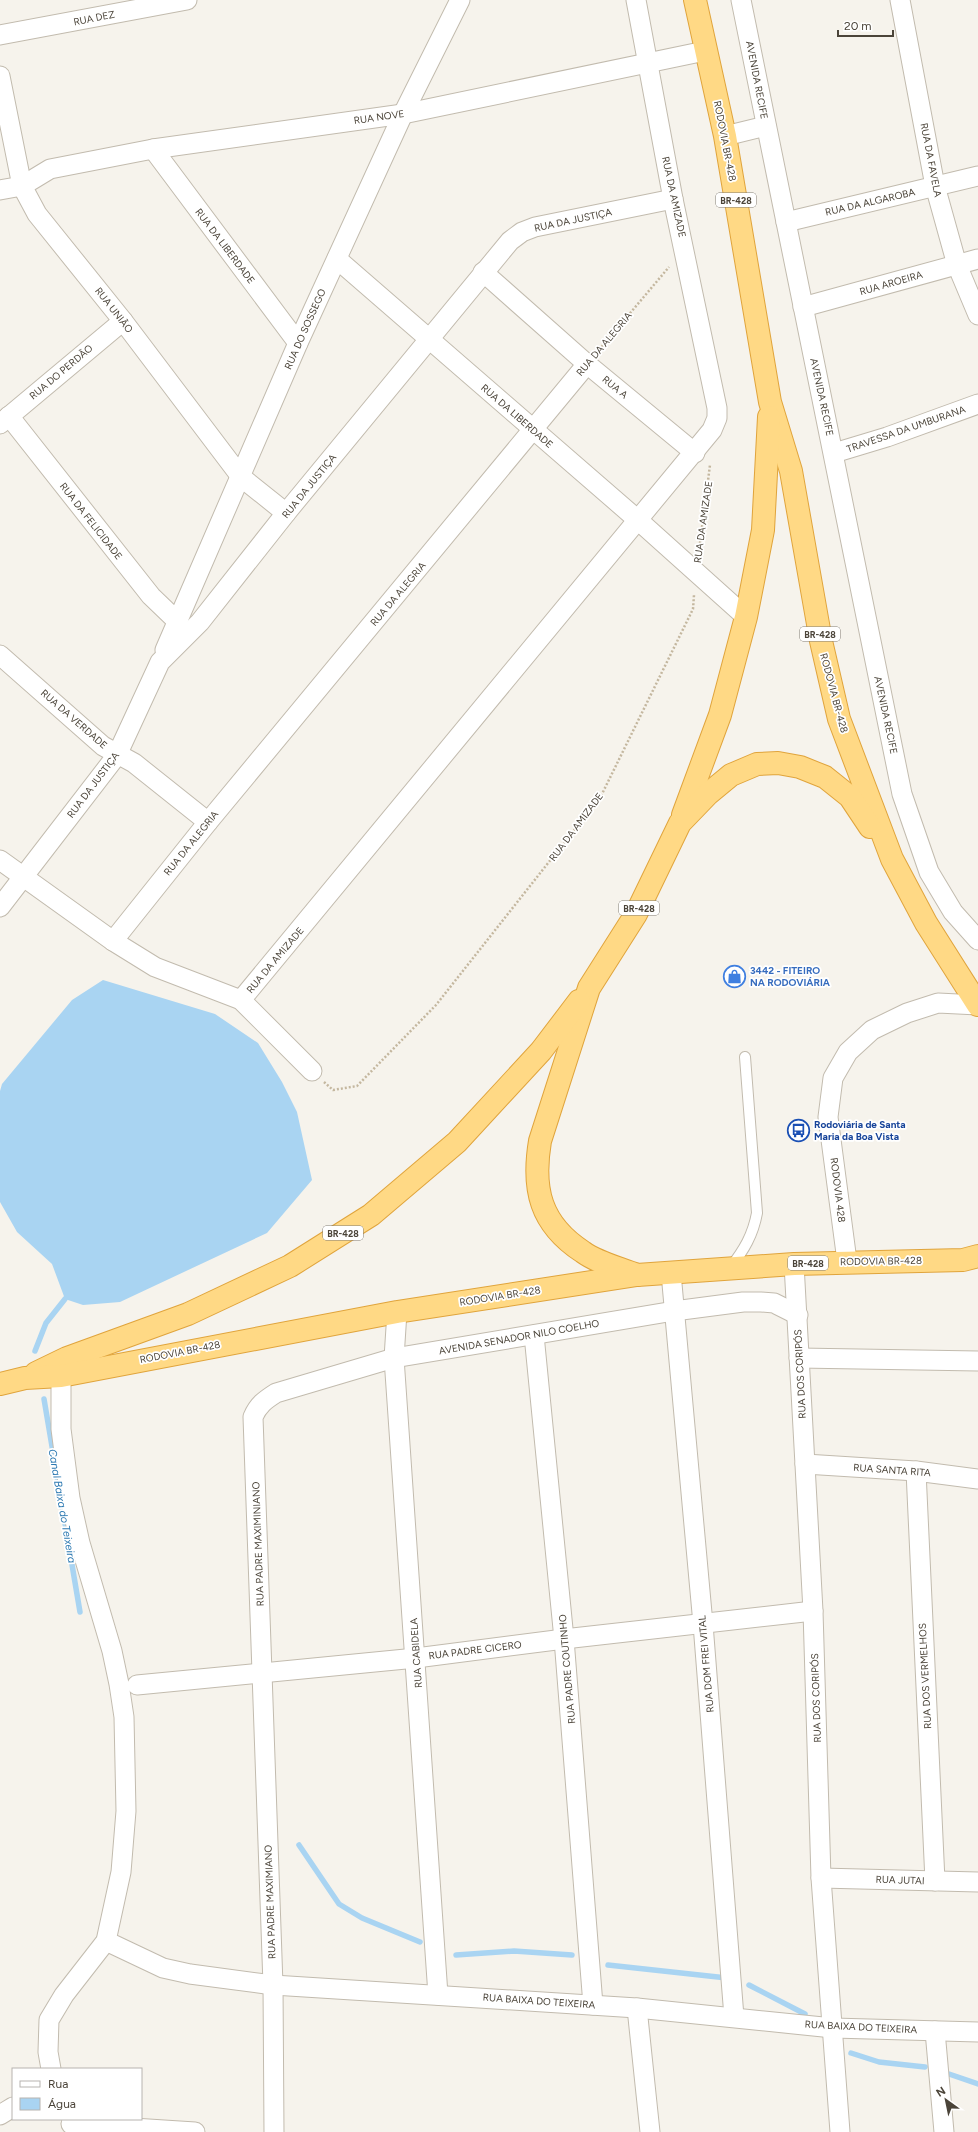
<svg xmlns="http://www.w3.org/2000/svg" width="978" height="2132" font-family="Figtree,sans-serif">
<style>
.water{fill:#a9d4f2}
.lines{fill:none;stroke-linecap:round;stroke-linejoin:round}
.stream{stroke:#a9d4f2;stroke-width:5.5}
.service-casing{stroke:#c2bbae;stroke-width:12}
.minor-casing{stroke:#c2bbae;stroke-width:21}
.trunk-casing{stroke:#e0a43c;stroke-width:24}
.path{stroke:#c4b79f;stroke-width:2.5;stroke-dasharray:2 2;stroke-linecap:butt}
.service{stroke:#fff;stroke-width:10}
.minor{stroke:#fff;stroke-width:19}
.trunk{stroke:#ffd985;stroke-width:22}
.labels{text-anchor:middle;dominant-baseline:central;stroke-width:3.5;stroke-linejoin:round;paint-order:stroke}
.shield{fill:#fff;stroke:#817c74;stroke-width:1}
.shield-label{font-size:9px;font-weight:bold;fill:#4b4439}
.street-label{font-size:10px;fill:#4b4439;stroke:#fff}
.shop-label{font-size:10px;font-weight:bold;fill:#366cbe;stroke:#fff;text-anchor:start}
.transit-label{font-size:10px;font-weight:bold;fill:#164399;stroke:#fff;text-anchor:start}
.water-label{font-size:11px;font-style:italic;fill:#2e7ab2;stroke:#fff}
</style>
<rect width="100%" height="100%" fill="#f6f3ec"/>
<polygon class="water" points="103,980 215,1014 258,1043 282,1082 297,1112 312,1180 267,1233 120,1302 83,1305 65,1299 52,1264 17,1232 0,1202 0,1091 2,1084 72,1000"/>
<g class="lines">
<g class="stream">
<polyline points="35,1351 46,1323 65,1299"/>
<polyline points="44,1399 80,1612"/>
<polyline points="299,1845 339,1904 362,1918 420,1942"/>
<polyline points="456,1955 514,1951 572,1955"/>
<polyline points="608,1965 727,1978"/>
<polyline points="749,1985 805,2014"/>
<polyline points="851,2053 879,2062 925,2067"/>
<polyline points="949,2074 978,2084"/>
</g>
<defs>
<path id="service" d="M730,1268C744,1250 753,1235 757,1213L745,1057"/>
<g id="minor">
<polyline points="741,0 902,794 929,872 953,912 978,940"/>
<polyline points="900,0 935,186 957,265 978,315"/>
<polyline points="0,35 187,0"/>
<polyline points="0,76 22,186 37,214 123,321 241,477 286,513"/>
<polyline points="725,136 766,126"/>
<polyline points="153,149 298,343"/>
<polyline points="0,190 22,186 50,169 153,149 403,114 705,51"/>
<polyline points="786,222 978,176"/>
<polyline points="337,259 639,521 746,617"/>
<polyline points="483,272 587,364 695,453"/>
<polyline points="803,307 978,259"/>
<polyline points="9,416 151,596 178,622"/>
<polyline points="0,424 123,321"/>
<polyline points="834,453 887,437 978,404"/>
<polyline points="165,650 298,343 403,114 460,0"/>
<polyline points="0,655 103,746 134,763 208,822"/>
<polyline points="0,860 113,941 155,967 241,1000 312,1071"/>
<polyline points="0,907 117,755 160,662 200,622 286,513 510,241 522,232 535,227 673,199"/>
<polyline points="113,941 208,822 587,364"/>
<polyline points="241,1000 712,430 717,418 717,408 673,199 636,0"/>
<polyline points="847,1261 828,1117 833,1078 848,1052 872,1030 907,1013 938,1003 978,1005"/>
<polyline points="794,1264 813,1611 821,1878 840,2132"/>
<polyline points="671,1273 703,1624 734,2017"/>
<polyline points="397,1312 394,1358 438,1995"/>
<polyline points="534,1335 564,1639 593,2005"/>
<polyline points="799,1358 978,1361"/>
<polyline points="805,1464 916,1471 978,1479"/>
<polyline points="916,1471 935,1881"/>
<polyline points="137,1685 416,1658 564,1639 813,1611"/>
<polyline points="821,1878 978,1882"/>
<polyline points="106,1941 163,1968 190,1974 273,1985 637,2008 833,2028 978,2032"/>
<polyline points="637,2008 650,2132"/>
<polyline points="935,2031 944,2132"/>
<polyline points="51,2069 48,2052 49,2020 64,1995 106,1941 121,1872 126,1811 124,1717 119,1684 112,1651 80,1543 70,1498 61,1429 61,1376"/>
<polyline points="0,2115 13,2107"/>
<polyline points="71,2124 195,2132"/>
<path d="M274,2132L273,1985L253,1417C258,1405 265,1400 276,1393L394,1358L674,1311L743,1302H761L774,1303L798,1315"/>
</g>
<g id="trunk">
<polyline points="695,0 725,136 770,402 791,471 821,641 839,719 892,859 926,923 978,1005"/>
<polyline points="683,815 720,715 746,617 763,530 769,417"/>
<path d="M637,1275C620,1268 598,1263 583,1252C540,1224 532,1189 540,1141L589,988L636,914L680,823L708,794L731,775L757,764L778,763L800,767L825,777L850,797L870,827"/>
<polyline points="36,1373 67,1358 188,1314 290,1266 371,1215 457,1142 541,1051 579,1001"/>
<polyline points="0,1384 25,1378 61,1376 397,1312 637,1275 794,1264 963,1260 978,1256"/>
</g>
</defs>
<use href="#service" class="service-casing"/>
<use href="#minor" class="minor-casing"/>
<use href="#trunk" class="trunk-casing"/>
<g class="path">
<polyline points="599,350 669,267"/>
<polyline points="699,551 710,465"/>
<polyline points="324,1082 333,1090 357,1086 436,1005 601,796 693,609 694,595"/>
</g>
<use href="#service" class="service"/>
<use href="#minor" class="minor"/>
<use href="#trunk" class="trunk"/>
</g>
<defs>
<symbol id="shop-ring" viewBox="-11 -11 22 22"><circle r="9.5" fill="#fff" stroke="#3f7fe0" stroke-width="1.5"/><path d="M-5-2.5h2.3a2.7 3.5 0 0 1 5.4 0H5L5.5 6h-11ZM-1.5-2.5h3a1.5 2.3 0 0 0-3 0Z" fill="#3f7fe0"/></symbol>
<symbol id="bus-ring" viewBox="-11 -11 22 22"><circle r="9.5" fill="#fff" stroke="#1a4fb4" stroke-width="1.5"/><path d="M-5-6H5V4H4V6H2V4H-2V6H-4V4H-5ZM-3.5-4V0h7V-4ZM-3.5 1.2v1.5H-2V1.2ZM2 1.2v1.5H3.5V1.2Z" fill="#1a4fb4"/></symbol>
</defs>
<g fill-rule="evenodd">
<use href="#shop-ring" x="722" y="964" width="25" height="25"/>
<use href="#bus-ring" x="786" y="1118" width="25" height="25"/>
</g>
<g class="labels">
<g class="shield">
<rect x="716" y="193" width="40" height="14" rx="3"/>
<rect x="800" y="627" width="40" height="14" rx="3"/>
<rect x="619" y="901" width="40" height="14" rx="3"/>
<rect x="323" y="1226" width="40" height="14" rx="3"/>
<rect x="788" y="1256" width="40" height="14" rx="3"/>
</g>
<g class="shield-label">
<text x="736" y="200">BR-428</text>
<text x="820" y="634">BR-428</text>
<text x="639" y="908">BR-428</text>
<text x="343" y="1233">BR-428</text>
<text x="808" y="1263">BR-428</text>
</g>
<g class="street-label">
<text transform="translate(94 18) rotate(-11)">RUA DEZ</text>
<text transform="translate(757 80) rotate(79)">AVENIDA RECIFE</text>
<text transform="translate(379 117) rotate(-8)">RUA NOVE</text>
<text transform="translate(725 141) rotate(79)">RODOVIA BR-428</text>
<text transform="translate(931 160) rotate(79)">RUA DA FAVELA</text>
<text transform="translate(674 197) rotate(78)">RUA DA AMIZADE</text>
<text transform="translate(870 202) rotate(-13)">RUA DA ALGAROBA</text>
<text transform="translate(573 220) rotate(-12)">RUA DA JUSTIÇA</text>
<text transform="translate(225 246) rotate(53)">RUA DA LIBERDADE</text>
<text transform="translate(891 283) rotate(-16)">RUA AROEIRA</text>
<text transform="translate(114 310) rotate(52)">RUA UNIÃO</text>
<text transform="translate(305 329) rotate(-66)">RUA DO SOSSEGO</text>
<text transform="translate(604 344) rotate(-50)">RUA DA ALEGRIA</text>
<text transform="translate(61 372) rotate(-40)">RUA DO PERDÃO</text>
<text transform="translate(615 387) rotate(39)">RUA A</text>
<text transform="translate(822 397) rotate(78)">AVENIDA RECIFE</text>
<text transform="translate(517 416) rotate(41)">RUA DA LIBERDADE</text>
<text transform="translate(906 429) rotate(-19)">TRAVESSA DA UMBURANA</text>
<text transform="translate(309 486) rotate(-51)">RUA DA JUSTIÇA</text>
<text transform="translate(91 521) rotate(52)">RUA DA FELICIDADE</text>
<text transform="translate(703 522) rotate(-82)">RUA DA AMIZADE</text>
<text transform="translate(398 594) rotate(-50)">RUA DA ALEGRIA</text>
<text transform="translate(834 693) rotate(75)">RODOVIA BR-428</text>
<text transform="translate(886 715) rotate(78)">AVENIDA RECIFE</text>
<text transform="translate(74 719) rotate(41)">RUA DA VERDADE</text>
<text transform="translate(93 785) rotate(-53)">RUA DA JUSTIÇA</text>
<text transform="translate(576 827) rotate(-53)">RUA DA AMIZADE</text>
<text transform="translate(191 843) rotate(-51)">RUA DA ALEGRIA</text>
<text transform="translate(275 960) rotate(-50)">RUA DA AMIZADE</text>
<text transform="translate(838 1190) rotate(83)">RODOVIA 428</text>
<text transform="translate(881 1261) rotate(-1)">RODOVIA BR-428</text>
<text transform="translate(500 1296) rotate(-9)">RODOVIA BR-428</text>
<text transform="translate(519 1337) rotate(-10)">AVENIDA SENADOR NILO COELHO</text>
<text transform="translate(180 1352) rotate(-11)">RODOVIA BR-428</text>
<text transform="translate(800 1374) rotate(-93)">RUA DOS CORIPÓS</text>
<text transform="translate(892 1470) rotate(4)">RUA SANTA RITA</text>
<text transform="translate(258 1544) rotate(-92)">RUA PADRE MAXIMINIANO</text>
<text transform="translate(475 1650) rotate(-7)">RUA PADRE CICERO</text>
<text transform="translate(416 1653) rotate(-94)">RUA CABIDELA</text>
<text transform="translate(706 1664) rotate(-95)">RUA DOM FREI VITAL</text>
<text transform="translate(567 1669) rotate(-95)">RUA PADRE COUTINHO</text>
<text transform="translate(925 1676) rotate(-93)">RUA DOS VERMELHOS</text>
<text transform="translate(816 1698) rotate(-92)">RUA DOS CORIPÓS</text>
<text transform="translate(900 1880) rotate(2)">RUA JUTAI</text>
<text transform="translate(270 1902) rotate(-92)">RUA PADRE MAXIMIANO</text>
<text transform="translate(539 2001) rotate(4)">RUA BAIXA DO TEIXEIRA</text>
<text transform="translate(861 2027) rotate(3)">RUA BAIXA DO TEIXEIRA</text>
</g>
<g class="shop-label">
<text x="750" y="970">3442 - FITEIRO<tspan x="750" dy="12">NA RODOVIÁRIA</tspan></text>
</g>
<g class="transit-label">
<text x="814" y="1124">Rodoviária de Santa<tspan x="814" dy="12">Maria da Boa Vista</tspan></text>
</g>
<g class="water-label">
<text transform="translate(62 1506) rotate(80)">Canal Baixa do Teixeira</text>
</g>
</g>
<rect x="12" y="2068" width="130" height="52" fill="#ffffff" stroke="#b7b4b0"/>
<rect x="20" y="2081" width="20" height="6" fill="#ffffff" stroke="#b7b4b0"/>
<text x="48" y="2088" font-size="12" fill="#4b4439">Rua</text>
<rect x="20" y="2098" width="20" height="12" fill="#a9d4f2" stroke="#b7b4b0"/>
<text x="48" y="2108" font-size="12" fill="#4b4439">Água</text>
<g transform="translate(946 2100) rotate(327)" stroke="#ffffff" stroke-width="3" paint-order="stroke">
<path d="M0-3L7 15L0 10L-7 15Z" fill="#4b4439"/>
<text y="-6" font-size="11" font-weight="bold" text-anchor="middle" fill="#4b4439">N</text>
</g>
<path d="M838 30v6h55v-6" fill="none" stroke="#4b4439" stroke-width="2"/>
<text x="844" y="30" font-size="12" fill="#4b4439" stroke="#ffffff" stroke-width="3" paint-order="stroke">20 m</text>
</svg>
